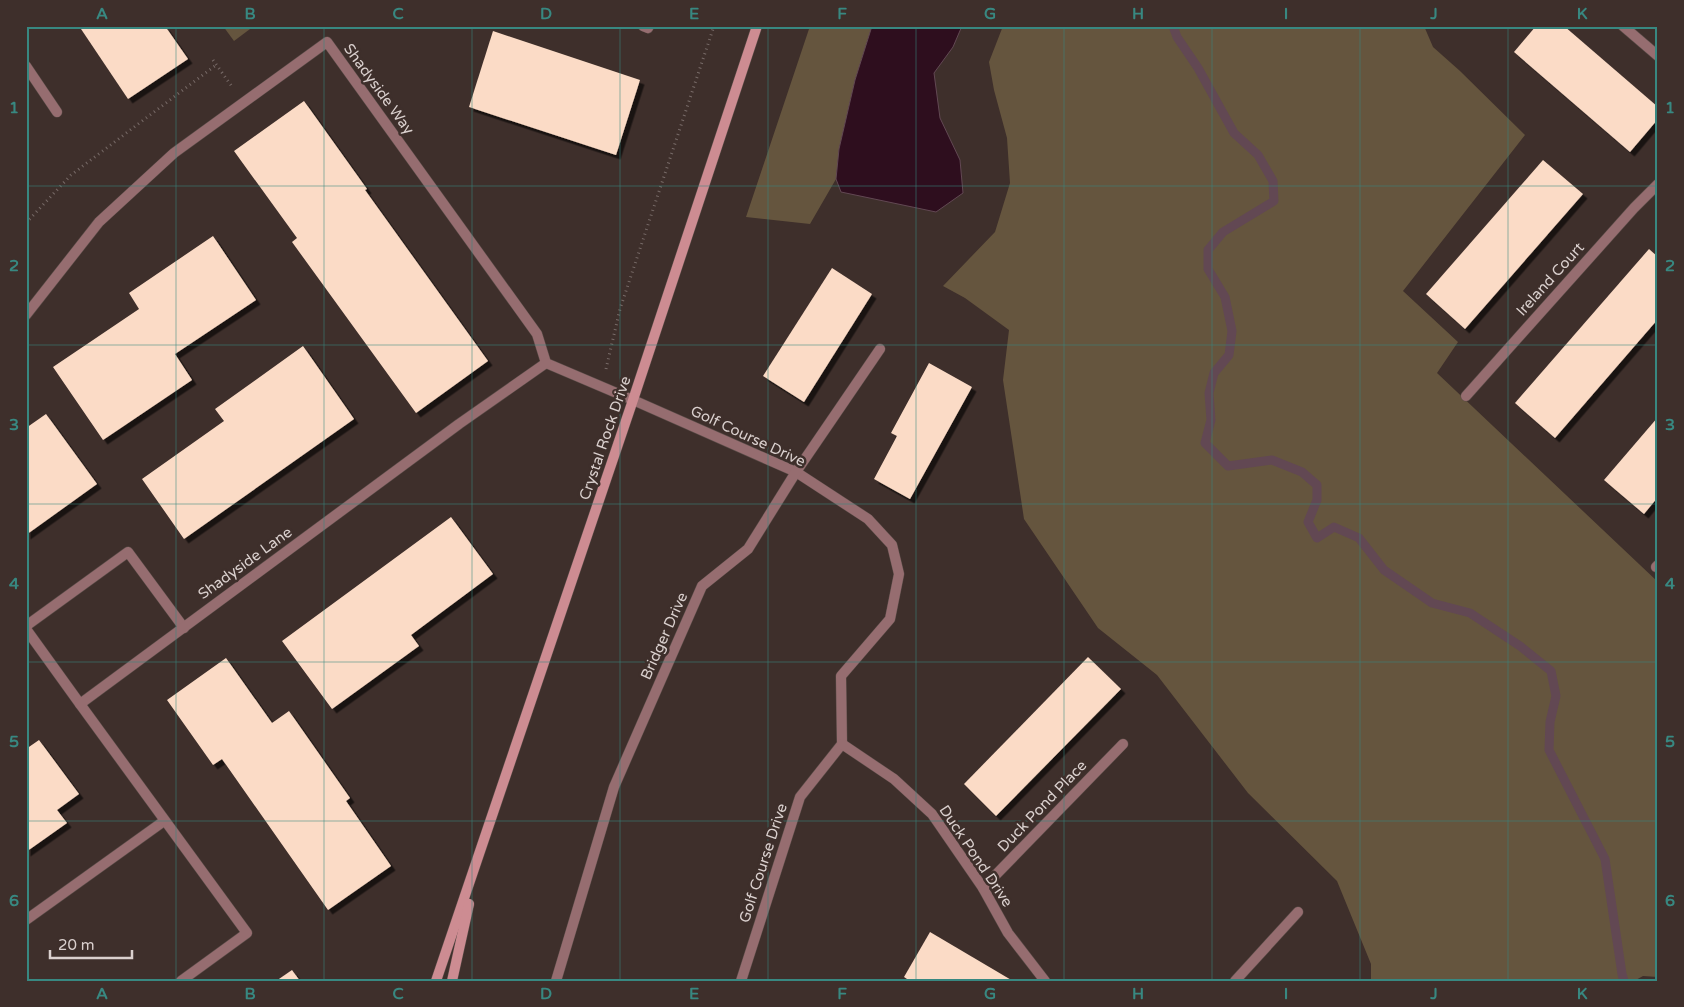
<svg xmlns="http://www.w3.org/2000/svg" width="1684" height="1007" font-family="'Varela Round',sans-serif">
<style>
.green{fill:#65553e}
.water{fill:#2e0e1e;stroke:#624853}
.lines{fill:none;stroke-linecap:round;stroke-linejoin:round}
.stream{stroke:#624853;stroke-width:9}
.building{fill:#fbdbc6;filter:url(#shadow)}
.lane-casing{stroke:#5a4c48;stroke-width:11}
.street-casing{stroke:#5a4c48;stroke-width:11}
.secondary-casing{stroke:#5a4c48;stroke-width:11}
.path{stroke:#786b68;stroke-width:3;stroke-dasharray:1 4;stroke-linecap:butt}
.lane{stroke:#966d70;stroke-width:10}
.street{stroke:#966d70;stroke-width:10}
.secondary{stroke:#cd8c92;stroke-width:10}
.grid{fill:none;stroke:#388881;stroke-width:1;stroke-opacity:0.55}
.labels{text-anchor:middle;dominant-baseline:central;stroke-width:5;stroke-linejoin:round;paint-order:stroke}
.street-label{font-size:15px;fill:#dad0ce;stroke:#3e2f2b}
.neatline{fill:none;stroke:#388881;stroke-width:2}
.grid-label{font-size:16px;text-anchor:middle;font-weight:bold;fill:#388881}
</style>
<defs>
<filter id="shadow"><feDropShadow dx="4.5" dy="4.5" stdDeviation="0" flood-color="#0009"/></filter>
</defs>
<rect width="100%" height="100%" fill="#3e2f2b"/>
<g class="green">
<polygon points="223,26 254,26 234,41"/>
<polygon points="810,26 872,26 855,80 839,149 836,179 810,224 746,217"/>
<polygon points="1003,26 1424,26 1433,47 1460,71 1525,135 1403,291 1458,342 1437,373 1658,582 1658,977 1643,976 1634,981 1371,981 1371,964 1337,881 1248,793 1157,675 1098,628 1024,519 1003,380 1009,330 965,298 943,286 995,232 1010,183 1007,138 994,90 989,62"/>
</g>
<polygon class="water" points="872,26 962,26 953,47 934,73 940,118 960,160 963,193 936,212 841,192 836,179 839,149 855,80"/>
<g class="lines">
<polyline class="stream" points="1173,26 1177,37 1198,68 1234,133 1258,155 1273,181 1274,201 1223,232 1208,250 1208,269 1225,297 1232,331 1229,355 1214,373 1209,393 1211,420 1205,443 1228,466 1272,460 1302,472 1317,485 1317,500 1308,522 1317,538 1334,527 1359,538 1384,570 1432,603 1470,613 1520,646 1551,671 1556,696 1550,722 1549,750 1605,859 1622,974 1624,981"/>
</g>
<g class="building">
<polygon points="79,26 165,26 188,59 128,99"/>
<polygon points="1536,26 1564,26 1658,107 1658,119 1630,152 1514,52"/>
<polygon points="493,31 640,80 616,155 469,107"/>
<polygon points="304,101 367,189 365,190 488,361 416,413 292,242 297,238 234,151"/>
<polygon points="1543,160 1583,194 1465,329 1426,294"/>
<polygon points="213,236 256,300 175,354 192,380 103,440 53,367 139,309 129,293"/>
<polygon points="1649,249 1658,257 1658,319 1555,438 1515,403"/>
<polygon points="832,268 872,294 804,402 763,376"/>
<polygon points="303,346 354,419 184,539 142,479 224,421 215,409"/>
<polygon points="929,363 972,387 910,499 874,479 897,436 891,433"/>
<polygon points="46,414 97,484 26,535 26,428"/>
<polygon points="1658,417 1658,497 1644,514 1604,480"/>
<polygon points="451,517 493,574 411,635 419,646 332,709 282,641"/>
<polygon points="1088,657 1121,689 996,816 964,784"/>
<polygon points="226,658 272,723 289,711 350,798 346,801 391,866 328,910 222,759 213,765 167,700"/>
<polygon points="39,740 79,794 57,810 67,823 26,852 26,749"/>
<polygon points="930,932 1013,981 910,981 904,977"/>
<polygon points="292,970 300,981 276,981"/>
</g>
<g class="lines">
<defs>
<g id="lane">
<polyline points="643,26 648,28 649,26"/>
<polyline points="26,626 128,552 184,628"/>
<polyline points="26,629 80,704"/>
</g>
<g id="street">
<polyline points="1623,26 1658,56"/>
<polyline points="26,66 57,112"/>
<polyline points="26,315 99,222 174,153 327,42 537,334 546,363 633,400 796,472 868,519 892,545 899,574 890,619 841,676 842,744 800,797 741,981"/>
<polyline points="1466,396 1634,208 1658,184"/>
<polyline points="1656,567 1658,565"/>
<polyline points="842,744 894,779 932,814 983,888 1008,933 1045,981"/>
<polyline points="983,888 1123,744"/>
<polyline points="26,920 164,821"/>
<polyline points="181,981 247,933 80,704 459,424 546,363"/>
<polyline points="556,981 614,787 702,586 748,549 796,472 880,349"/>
<polyline points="1235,981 1298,912"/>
</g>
<g id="secondary">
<polyline points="436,981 633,400 757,26"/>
<polyline points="452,981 469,904"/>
</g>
</defs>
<use href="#lane" class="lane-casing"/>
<use href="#street" class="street-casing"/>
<use href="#secondary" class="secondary-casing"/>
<g class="path">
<polyline points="213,60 233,88"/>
<polyline points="26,223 71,175 216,65"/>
<polyline points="606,369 620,309 714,26"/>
</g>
<use href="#lane" class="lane"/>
<use href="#street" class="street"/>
<use href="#secondary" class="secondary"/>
</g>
<path class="grid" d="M176,26V981M324,26V981M472,26V981M620,26V981M768,26V981M916,26V981M1064,26V981M1212,26V981M1360,26V981M1508,26V981M26,186H1658M26,345H1658M26,504H1658M26,662H1658M26,821H1658"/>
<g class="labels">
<g class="street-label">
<text transform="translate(379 89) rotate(54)">Shadyside Way</text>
<text transform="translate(1550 279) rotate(-48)">Ireland Court</text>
<text transform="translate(748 436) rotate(25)">Golf Course Drive</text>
<text transform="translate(605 438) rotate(-71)">Crystal Rock Drive</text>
<text transform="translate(245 563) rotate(-36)">Shadyside Lane</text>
<text transform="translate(664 636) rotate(-66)">Bridger Drive</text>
<text transform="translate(1042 806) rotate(-46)">Duck Pond Place</text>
<text transform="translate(976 856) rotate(56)">Duck Pond Drive</text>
<text transform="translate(763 863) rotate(-72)">Golf Course Drive</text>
</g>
</g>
<rect width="1684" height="1007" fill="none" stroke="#3e2f2b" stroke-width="55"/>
<path d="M50 950v8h82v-8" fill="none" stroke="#dad0ce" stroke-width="2.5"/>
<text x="58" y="950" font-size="15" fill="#dad0ce" stroke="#3e2f2b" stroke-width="4" paint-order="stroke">20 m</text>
<rect x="28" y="28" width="1628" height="952" class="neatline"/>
<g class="grid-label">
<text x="102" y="19">A</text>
<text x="250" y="19">B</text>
<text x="398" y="19">C</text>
<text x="546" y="19">D</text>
<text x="694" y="19">E</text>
<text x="842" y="19">F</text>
<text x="990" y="19">G</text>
<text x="1138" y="19">H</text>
<text x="1286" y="19">I</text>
<text x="1434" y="19">J</text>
<text x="1582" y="19">K</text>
<text x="14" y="113">1</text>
<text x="1670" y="113">1</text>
<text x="14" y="271">2</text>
<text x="1670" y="271">2</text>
<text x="14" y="430">3</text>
<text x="1670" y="430">3</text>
<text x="14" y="589">4</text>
<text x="1670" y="589">4</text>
<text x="14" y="747">5</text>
<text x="1670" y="747">5</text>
<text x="14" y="906">6</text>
<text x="1670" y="906">6</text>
<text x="102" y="999">A</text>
<text x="250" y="999">B</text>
<text x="398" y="999">C</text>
<text x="546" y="999">D</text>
<text x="694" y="999">E</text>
<text x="842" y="999">F</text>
<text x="990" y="999">G</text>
<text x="1138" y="999">H</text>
<text x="1286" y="999">I</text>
<text x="1434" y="999">J</text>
<text x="1582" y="999">K</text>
</g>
</svg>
